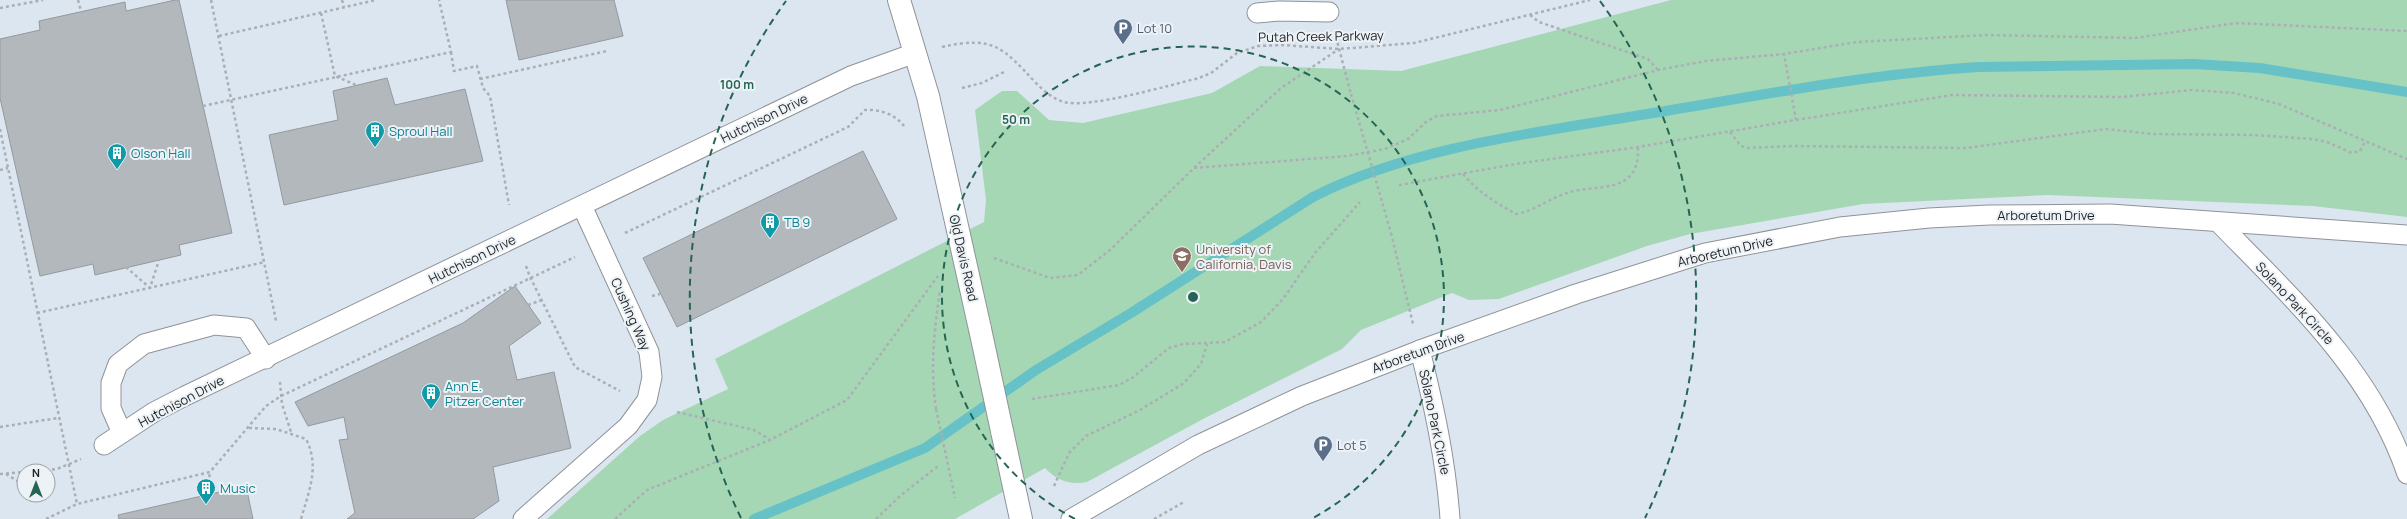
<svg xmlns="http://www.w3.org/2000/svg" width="2407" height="519" font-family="Manrope,sans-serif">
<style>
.built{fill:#dce6f1;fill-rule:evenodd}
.green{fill:#a5d7b5}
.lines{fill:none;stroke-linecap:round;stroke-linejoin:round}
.stream{stroke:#67c2c8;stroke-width:10}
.building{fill:#b3b8bd;stroke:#94999e}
.lane-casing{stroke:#8f9398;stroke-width:21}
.secondary-casing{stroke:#8f9398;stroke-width:24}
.path{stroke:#abafb3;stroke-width:2.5;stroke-dasharray:3 3;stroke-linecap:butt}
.lane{stroke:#fff;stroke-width:19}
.secondary{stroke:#fff;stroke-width:22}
.secondary-bridge-casing{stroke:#8f9398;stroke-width:24;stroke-linecap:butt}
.path-bridge{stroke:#abafb3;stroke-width:2.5;stroke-dasharray:3 3;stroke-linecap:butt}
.secondary-bridge{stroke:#fff;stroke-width:22}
.ring{fill:none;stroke:#256553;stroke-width:2;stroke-dasharray:7 5}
.labels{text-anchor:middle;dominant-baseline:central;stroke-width:4;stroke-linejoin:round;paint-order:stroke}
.service-label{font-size:13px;fill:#4e5e75;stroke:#edf2f7;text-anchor:start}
.street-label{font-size:13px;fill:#1e2022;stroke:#edf2f7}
.culture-label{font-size:13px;fill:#0d838f;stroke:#edf2f7;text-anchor:start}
.education-label{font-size:13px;fill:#785e54;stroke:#edf2f7;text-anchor:start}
.centre{fill:#256553;stroke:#edf2f7;stroke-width:2}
.ring-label{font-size:12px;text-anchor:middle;font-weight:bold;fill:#256553;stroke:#edf2f7;stroke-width:4;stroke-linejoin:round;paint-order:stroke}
</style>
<rect width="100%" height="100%" fill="#edf2f7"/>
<path class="built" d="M0,0H2407V519H0ZM24,471H48V495H24Z"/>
<path class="green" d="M1671,0H2407V217L2313,206L2047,195L1863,204L1690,234L1647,246L1499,299L1469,300L1452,293L1361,330L1342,349L1203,419L1087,482C1070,485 1057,481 1045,468L955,519H547L640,436L663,420L728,389L715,359L984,222L986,200L975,110L1002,91H1017L1049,120L1083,123L1212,93L1260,66L1401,71Z"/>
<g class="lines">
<path class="stream" d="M754,519L925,448L1036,370L1131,313L1313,197C1411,147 1539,132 1647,114C1757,96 1867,74 1979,67L2194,64L2260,68L2407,92"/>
</g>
<g class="building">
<polygon points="175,0 179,0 232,233 179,245 181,255 95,275 93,264 40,276 0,98 0,39 40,30 39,21 125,2 126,11"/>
<polygon points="506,0 614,0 623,36 519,60"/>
<polygon points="387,78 395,105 465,89 483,161 284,205 269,135 338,120 333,91"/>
<polygon points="863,151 897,219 677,327 643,258"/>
<polygon points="515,286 541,323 509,346 517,380 554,372 571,448 493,467 499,501 473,519 347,519 355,513 339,440 348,439 344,417 308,426 295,402 463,323"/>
<polygon points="246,486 253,519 119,519 118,515"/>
</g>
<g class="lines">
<defs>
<g id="lane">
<polyline points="1257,13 1279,11 1329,12"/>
<path d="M2219,223C2293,299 2372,371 2407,474"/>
<path d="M1420,350C1434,406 1446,461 1450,519"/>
<polyline points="122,433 111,408 111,383 118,364 144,344 214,325 246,328 266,359"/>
<polyline points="104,445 154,412 185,396 851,76 915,53"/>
<polyline points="523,519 628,426 647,400 652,377 649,352 582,206"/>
<polyline points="1071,519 1198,445 1302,396 1420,350 1576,294 1705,253 1840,227 1929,218 1989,215 2110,214 2407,235"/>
</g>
<g id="secondary">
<polyline points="899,0 928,96 980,329"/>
<polyline points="1002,431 1021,519"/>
</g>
</defs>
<use href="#lane" class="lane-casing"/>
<use href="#secondary" class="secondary-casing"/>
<g class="path">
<polyline points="78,0 81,11"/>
<polyline points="211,0 276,321"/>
<polyline points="342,0 344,7"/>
<polyline points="0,8 43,0"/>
<polyline points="321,13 335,76 356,85"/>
<polyline points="1530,15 1539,22 1648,59 1658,70"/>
<polyline points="219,36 376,0"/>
<polyline points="1336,37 1351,94"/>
<path d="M942,47C994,35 1003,48 1036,83C1044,91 1053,99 1064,102C1088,109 1170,85 1199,78L1211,73L1237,53L1258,46L1282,45L1339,49L1414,43L1590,0"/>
<polyline points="451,52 454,71 477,66 483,88 490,96 509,205"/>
<polyline points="480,79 607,51"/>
<polyline points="962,88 982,83 1006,71"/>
<polyline points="203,106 451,52 439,0"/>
<polyline points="1796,120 1952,95 2122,97 2192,90 2234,93 2279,104 2407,159"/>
<polyline points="0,129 77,504"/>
<polyline points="1730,132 1741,146 1747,148 1792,146 1966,148 2106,129 2152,134 2254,135 2313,139 2327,142 2352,153 2360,151 2366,140"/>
<polyline points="1194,168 1347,156 1385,149 1408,139 1427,121 1437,116 1500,110 1658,70 1706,61 1784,54 1857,42 1987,35 2135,38 2236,23 2407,31"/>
<polyline points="0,170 8,168"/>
<path d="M1463,174C1478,192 1496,203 1516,214C1534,211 1547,200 1564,194C1595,182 1640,198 1638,147"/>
<polyline points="1399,185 1515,164 1638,147 1796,120 1784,54"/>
<path d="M625,233L848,127L865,110C879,109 895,114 904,126"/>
<polyline points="1391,233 1413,324"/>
<polyline points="994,258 1050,278 1078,275 1110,250 1194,168 1281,88 1339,49"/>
<polyline points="526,266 530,277 575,367 620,391"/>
<polyline points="126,267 150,288 159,260"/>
<polyline points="652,296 660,294"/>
<polyline points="528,305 542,300"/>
<polyline points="37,313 265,262"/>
<polyline points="280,382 282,404 291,432"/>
<polyline points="1032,399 1119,385 1132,378 1169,348 1183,344 1225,342 1261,322 1283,299 1315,253 1360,202"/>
<path d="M936,409C930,367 934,332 940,290"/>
<polyline points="677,412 754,430 769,439"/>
<polyline points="0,427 58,418"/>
<path d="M249,428L276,429L306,439C320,466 309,491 301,519"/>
<polyline points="34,471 57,469 81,459"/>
<polyline points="0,474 24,472"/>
<polyline points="6,474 24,485"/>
<polyline points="1054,486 1069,453 1086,436 1140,410 1184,383 1201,364 1207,344"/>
<polyline points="207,495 210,472"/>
<polyline points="46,519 77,504 210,472 266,406 281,396 575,257"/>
<polyline points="615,519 647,490 770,440 847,400 938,276"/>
<polyline points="876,519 900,496 938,466"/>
<polyline points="1154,519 1184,502"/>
</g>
<use href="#lane" class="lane"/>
<use href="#secondary" class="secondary"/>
<defs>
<polyline id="secondary-bridge" points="980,329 1002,431"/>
</defs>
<use href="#secondary-bridge" class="secondary-bridge-casing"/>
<g class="path-bridge">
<polyline points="1351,94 1391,233"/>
<polyline points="936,409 955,498"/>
</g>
<use href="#secondary-bridge" class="secondary-bridge"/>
</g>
<g class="ring">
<path d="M1075 519A251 251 0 1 1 1311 519"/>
<path d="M741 518A503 503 0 0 1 786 1M1600 1A503 503 0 0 1 1645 518"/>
</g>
<defs>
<symbol id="parking-pin" viewBox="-11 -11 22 30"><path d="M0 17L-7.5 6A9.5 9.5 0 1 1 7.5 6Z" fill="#5c6f8a" stroke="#edf2f7"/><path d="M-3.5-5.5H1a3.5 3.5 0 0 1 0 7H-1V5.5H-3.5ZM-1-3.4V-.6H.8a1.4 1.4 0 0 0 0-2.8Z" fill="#fff"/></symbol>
<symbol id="building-pin" viewBox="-11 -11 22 30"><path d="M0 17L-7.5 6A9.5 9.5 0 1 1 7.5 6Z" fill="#0f9aa8" stroke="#edf2f7"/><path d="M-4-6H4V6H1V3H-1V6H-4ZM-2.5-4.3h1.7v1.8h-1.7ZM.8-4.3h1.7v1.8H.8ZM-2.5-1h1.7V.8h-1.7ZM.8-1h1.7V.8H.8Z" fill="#fff"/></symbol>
<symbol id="university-pin" viewBox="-11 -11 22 30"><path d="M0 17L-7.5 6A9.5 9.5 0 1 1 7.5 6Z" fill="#8d6e63" stroke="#edf2f7"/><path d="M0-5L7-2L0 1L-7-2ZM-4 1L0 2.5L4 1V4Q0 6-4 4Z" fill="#fff"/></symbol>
</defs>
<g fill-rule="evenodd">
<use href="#parking-pin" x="1112" y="17" width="22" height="30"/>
<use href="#building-pin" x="364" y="120" width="22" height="30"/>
<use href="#building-pin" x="106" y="142" width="22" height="30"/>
<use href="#building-pin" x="759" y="211" width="22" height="30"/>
<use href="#university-pin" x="1171" y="245" width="22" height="30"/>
<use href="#building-pin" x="420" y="382" width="22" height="30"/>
<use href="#parking-pin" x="1312" y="434" width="22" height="30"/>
<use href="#building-pin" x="195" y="477" width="22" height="30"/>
</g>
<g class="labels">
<g class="service-label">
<text x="1137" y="28">Lot 10</text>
<text x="1337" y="445">Lot 5</text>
</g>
<g class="street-label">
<text transform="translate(1321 36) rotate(-1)">Putah Creek Parkway</text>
<text transform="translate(764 118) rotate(-26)">Hutchison Drive</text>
<text x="2046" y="215">Arboretum Drive</text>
<text transform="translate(1725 251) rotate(-13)">Arboretum Drive</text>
<text transform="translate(964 258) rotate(77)">Old Davis Road</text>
<text transform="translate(472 259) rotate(-26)">Hutchison Drive</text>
<text transform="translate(2295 303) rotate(47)">Solano Park Circle</text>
<text transform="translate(631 314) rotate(66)">Cushing Way</text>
<text transform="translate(1418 352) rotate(-20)">Arboretum Drive</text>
<text transform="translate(181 401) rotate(-28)">Hutchison Drive</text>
<text transform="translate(1435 422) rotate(78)">Solano Park Circle</text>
</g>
<g class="culture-label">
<text x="389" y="131">Sproul Hall</text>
<text x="131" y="153">Olson Hall</text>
<text x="784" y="222">TB 9</text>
<text x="445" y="386">Ann E.<tspan x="445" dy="15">Pitzer Center</tspan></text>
<text x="220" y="488">Music</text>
</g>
<g class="education-label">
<text x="1196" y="249">University of<tspan x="1196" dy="15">California, Davis</tspan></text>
</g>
</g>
<circle cx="1193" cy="297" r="6" class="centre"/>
<g class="ring-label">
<text x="737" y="89">100 m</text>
<text x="1016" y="124">50 m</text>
</g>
<g transform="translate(36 483)"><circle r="19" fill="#edf2f7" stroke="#9a9ea2"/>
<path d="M0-3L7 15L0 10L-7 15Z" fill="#256553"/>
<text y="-6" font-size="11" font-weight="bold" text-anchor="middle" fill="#1e2022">N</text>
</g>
</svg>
